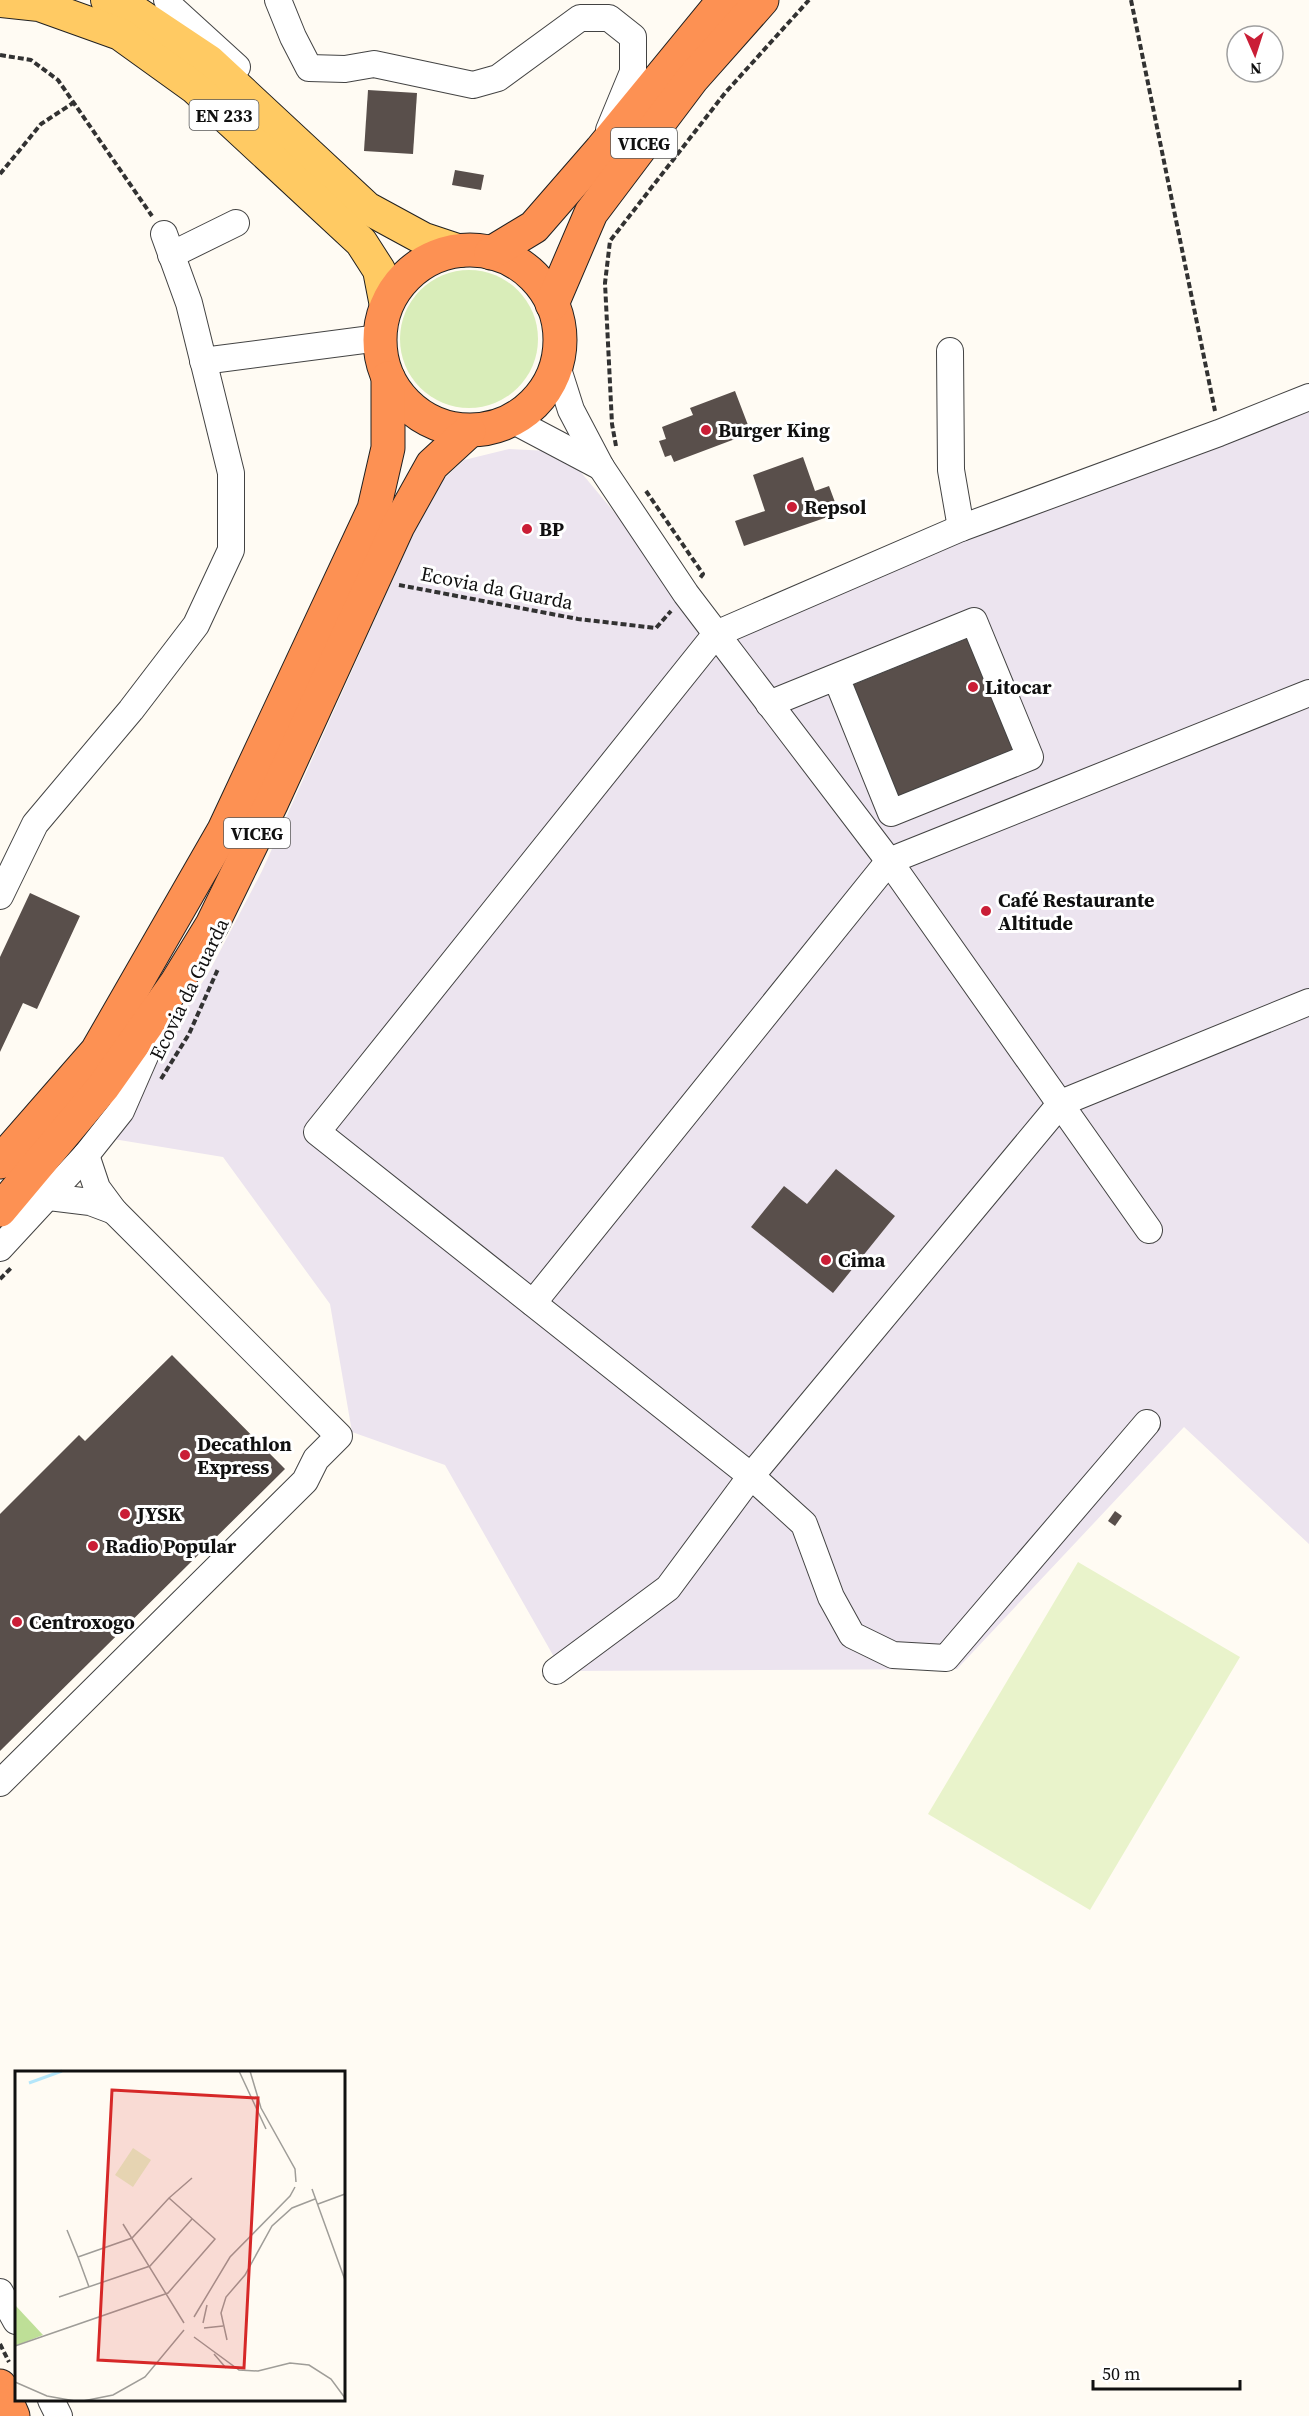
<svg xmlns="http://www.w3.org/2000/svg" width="1309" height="2416" font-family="'Source Serif 4',serif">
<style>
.industrial{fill:#ece4ef}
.green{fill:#d9edb9}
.pitch{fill:#e9f3cb}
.building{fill:#594f4b}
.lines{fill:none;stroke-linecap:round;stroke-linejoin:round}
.minor-casing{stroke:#434343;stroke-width:28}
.major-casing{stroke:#212121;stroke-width:34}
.highway-casing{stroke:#212121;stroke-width:35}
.path{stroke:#323232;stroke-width:4;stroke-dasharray:6 3;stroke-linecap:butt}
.minor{stroke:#fff;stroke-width:26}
.major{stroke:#ffca63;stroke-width:32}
.highway{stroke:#fd9153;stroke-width:33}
.poi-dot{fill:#ca1e36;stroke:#fff;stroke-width:2}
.labels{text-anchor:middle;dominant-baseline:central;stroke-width:6;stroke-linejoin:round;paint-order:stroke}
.shield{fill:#fff;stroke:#585858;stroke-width:1.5}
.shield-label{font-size:18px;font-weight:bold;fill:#101010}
.poi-label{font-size:20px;font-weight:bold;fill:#101010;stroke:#fff;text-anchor:start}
.street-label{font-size:20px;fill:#101010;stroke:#fff}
.inset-river{fill:none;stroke:#b4e6fa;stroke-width:3}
.inset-road{fill:none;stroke:#9f9d98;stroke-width:1.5}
.view{fill:#d62828;fill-opacity:0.15;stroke:#d62828;stroke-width:3}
.inset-edge{fill:none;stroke:#101010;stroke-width:3}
</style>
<rect width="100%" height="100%" fill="#fffbf3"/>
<polygon class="industrial" points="1309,397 1309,1544 1184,1427 957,1669 562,1671 445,1465 352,1432 330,1304 223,1157 95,1136 154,1058 209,972 262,871 434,488 464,460 509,449 549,451 579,470 716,634"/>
<circle class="green" cx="469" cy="339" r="69"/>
<polygon class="pitch" points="1078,1562 1240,1657 1090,1910 928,1814"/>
<g class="building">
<polygon points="368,90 417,93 413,154 364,151"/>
<polygon points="455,170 484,175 481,190 452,185"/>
<polygon points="735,391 751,433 674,462 671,455 665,457 659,441 666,439 662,427 693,415 690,408"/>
<polygon points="803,457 815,491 829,486 839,513 744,546 735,521 765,511 753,475"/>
<polygon points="973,636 1021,753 895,804 847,687"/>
<polygon points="30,893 80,916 37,1009 23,1003 0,1052 0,957"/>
<polygon points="836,1169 895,1216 833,1293 751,1227 784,1186 807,1204"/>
<polygon points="172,1355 285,1469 0,1751 0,1514 79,1435 85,1441"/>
<polygon points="1115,1511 1122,1516 1115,1526 1108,1521"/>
</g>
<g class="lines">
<defs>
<g id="minor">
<polyline points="167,0 171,7 237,67"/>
<polyline points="278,0 293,37 309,68 345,69 374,64 473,85 498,78 580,18 609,18 633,37 633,72 609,130"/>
<polyline points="171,255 236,223"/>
<polyline points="950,351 951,470 961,528"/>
<polyline points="203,361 379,338"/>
<polyline points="557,366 571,410 601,467 686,594 889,861 1149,1230"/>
<polyline points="1309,397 1219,433 961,528 716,634 317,1132 751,1476 1061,1103 1309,1002"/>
<polyline points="512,420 601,467"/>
<polyline points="769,704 974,621 1030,757 891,813 836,677"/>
<polyline points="0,896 35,824 131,710 196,625 231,550 231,473 189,303 164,234"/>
<polyline points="49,1197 90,1202 114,1211"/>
<polyline points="0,1248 86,1155 121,1111 159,1024"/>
<polyline points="533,1303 889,861 1309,693"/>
<polyline points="556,1671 668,1588 751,1476 804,1524 831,1597 852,1635 893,1655 946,1658 1147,1423"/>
<polyline points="0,1783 305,1481 316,1459 339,1436 114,1211 97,1188 86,1155"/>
<polyline points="0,2292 16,2321"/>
<polyline points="51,2400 59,2416"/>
</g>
<g id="major">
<polyline points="107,0 134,11 209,61 367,208 424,239 460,251"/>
<polyline points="0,1 39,5 120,34 195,88 361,242 379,270 386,306"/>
</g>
<g id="highway">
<circle cx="470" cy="340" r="90"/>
<polyline points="491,253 534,227 601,150 724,0"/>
<polyline points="552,304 591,213 692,79 762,0"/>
<polyline points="0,1162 97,1051 224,830 374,509 388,448 388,378"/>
<polyline points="0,1210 103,1087 177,982 212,925 272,802 398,526 432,465 469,431"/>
<polyline points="0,2386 13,2416"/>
</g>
</defs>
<use href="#minor" class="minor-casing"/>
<use href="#major" class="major-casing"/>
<use href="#highway" class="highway-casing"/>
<g class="path">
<polyline points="1131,0 1215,411"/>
<polyline points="0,55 31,60 58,80 152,216"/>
<polyline points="0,174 41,124 73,103"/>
<polyline points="616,446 612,424 605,283 610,241 725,93 809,0"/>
<polyline points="646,491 703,574 700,578"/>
<polyline points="399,585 578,619 656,628 671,611"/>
<polyline points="161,1079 189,1034 218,969"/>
<polyline points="0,1279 12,1267"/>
<polyline points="0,2344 9,2362"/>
</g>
<use href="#minor" class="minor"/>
<use href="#major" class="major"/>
<use href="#highway" class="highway"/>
</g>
<g class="poi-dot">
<circle cx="706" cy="430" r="6"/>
<circle cx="792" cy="507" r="6"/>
<circle cx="527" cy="529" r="6"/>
<circle cx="973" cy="687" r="6"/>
<circle cx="986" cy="911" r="6"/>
<circle cx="826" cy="1260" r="6"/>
<circle cx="185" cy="1455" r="6"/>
<circle cx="125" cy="1514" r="6"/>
<circle cx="93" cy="1546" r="6"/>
<circle cx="17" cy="1622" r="6"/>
</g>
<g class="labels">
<g class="shield">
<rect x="189.5" y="100" width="69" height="30" rx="4.5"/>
<rect x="611" y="128" width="66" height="30" rx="4.5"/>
<rect x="224" y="818" width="66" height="30" rx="4.5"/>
</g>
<g class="shield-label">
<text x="224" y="115">EN 233</text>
<text x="644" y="143">VICEG</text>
<text x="257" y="833">VICEG</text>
</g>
<g class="poi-label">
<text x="718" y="430">Burger King</text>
<text x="804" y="507">Repsol</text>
<text x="539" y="529">BP</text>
<text x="985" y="687">Litocar</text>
<text x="998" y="900">Café Restaurante<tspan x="998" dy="23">Altitude</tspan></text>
<text x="838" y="1260">Cima</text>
<text x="197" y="1444">Decathlon<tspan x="197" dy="23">Express</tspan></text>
<text x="137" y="1514">JYSK</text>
<text x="105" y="1546">Radio Popular</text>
<text x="29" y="1622">Centroxogo</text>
</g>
<g class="street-label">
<text transform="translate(497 588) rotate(11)">Ecovia da Guarda</text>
<text transform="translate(189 989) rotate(-64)">Ecovia da Guarda</text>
</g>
</g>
<g transform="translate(15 2071)">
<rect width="330" height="330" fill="#fffbf3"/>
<path d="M0,234L28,264L0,275Z" fill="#bedf97"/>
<path d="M118,77L136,89L118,116L100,104Z" fill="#e9f3cb"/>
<path class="inset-river" d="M14,12L47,0"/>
<path class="inset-road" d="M224,0L251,58M235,0L246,37L280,98L281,111M297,118L330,209M154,127L177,107M303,133L330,123M108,153L169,252M63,186L74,216M44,226L135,195L177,148M179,246L215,186L275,125L280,116M188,252L192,234M189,257L208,255M179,266L224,299L243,300L275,292L294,294L316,308L330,327M212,269L206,242L211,226L230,204L257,155L277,137L300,128M0,275L153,222L200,168L154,127L117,167L63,186L52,159M199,283L211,297M0,311L32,325L60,330M68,330L98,324L130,306L169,259"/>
<path class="view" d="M97,19L243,27L229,297L83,289Z"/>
<rect width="330" height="330" class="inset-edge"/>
</g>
<g transform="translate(1255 54) rotate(177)"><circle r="28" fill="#ffffff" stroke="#9f9f9f" stroke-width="1.5"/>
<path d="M0-4.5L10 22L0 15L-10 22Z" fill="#ca1e36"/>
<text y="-9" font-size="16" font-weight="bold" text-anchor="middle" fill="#101010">N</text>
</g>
<path d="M1093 2380v9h147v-9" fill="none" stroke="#101010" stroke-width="3"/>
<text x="1102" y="2380" font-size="18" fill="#101010" stroke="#ffffff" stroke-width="4.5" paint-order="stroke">50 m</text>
</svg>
